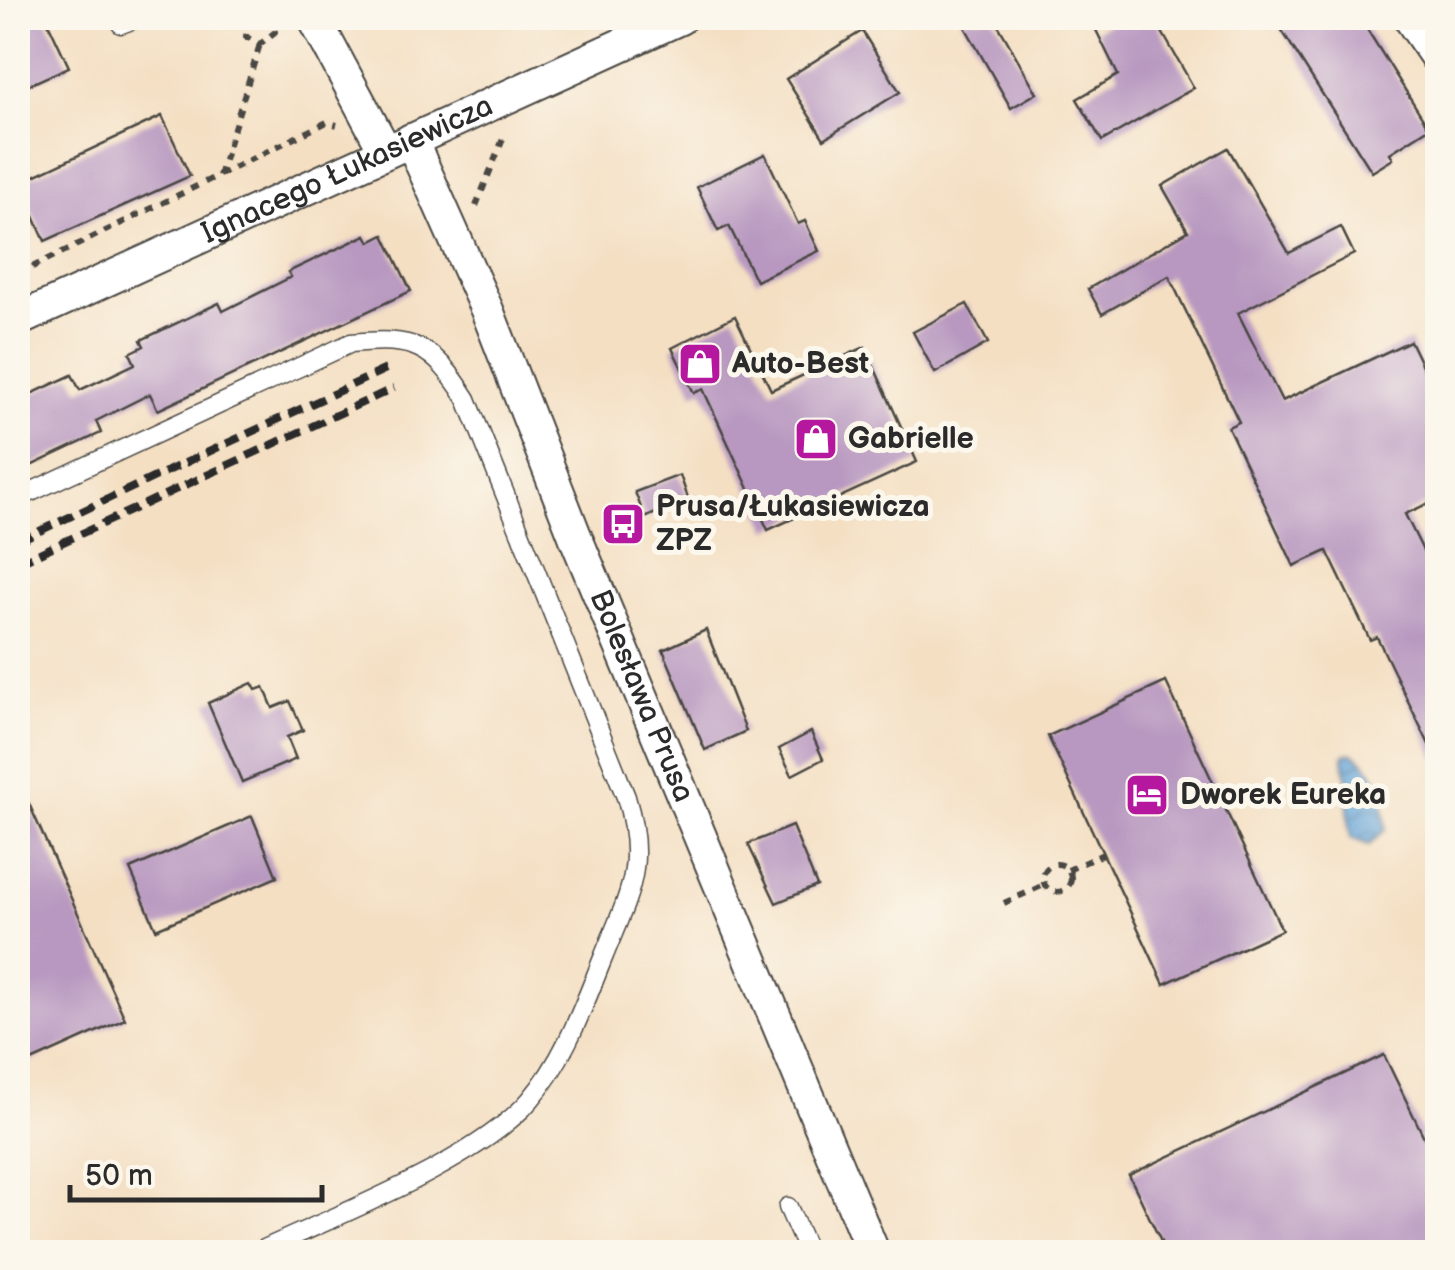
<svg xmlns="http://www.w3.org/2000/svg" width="1455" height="1270" font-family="'Balsamiq Sans',sans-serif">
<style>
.water{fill:url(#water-waves);stroke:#486781;stroke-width:2.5}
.building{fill:#b898c0}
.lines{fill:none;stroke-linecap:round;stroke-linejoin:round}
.lane-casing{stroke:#494642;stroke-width:21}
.street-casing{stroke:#494642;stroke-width:36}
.path{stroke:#494642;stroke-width:6;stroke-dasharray:8 8;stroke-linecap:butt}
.lane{stroke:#fff;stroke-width:18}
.street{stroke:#fff;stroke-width:32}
.rail{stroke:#2b2b2b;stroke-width:8;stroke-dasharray:15 8;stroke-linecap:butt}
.labels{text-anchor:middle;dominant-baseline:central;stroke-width:10;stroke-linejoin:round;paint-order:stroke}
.street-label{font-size:30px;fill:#2b2b2b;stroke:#fbf7ec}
.poi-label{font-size:30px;font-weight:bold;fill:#2b2b2b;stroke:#fbf7ec;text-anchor:start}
</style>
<defs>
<pattern id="water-waves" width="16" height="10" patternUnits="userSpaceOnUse" patternTransform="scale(2.5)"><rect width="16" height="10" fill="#64a3d7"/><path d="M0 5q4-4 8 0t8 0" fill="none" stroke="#5385af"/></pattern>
</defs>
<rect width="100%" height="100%" fill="#fbf7ec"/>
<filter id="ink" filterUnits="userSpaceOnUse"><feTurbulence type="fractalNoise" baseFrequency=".01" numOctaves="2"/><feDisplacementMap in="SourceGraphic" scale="20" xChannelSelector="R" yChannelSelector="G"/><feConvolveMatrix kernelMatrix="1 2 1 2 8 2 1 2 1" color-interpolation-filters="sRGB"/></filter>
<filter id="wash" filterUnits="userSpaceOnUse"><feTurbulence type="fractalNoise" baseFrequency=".0048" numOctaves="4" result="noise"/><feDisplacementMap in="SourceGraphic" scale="40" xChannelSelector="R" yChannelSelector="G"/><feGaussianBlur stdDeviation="2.25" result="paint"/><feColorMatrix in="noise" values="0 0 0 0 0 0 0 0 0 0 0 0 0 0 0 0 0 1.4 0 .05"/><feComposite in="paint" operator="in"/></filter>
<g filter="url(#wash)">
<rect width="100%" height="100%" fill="#f4dfc3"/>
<path class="water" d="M1352,753C1381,769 1383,798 1386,829L1369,845L1351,838C1346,819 1349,805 1348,787C1348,774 1342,767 1344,754Z"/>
<g id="blocks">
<g class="building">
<polygon points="30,18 46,18 69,67 18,90 18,23"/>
<polygon points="960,18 994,18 1037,93 1011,108"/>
<polygon points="1118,18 1154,18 1194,88 1102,141 1077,99 1118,75 1096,30"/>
<polygon points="1274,18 1360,18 1429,128 1390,153 1393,159 1372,172"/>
<polygon points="862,31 900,92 824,139 786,79"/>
<polygon points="162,116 190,176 45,241 19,183"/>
<polygon points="1228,148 1289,253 1341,227 1354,254 1238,313 1282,401 1410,341 1438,399 1438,499 1405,514 1438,581 1438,763 1377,637 1370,640 1327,551 1294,566 1228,427 1239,422 1169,276 1102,314 1088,289 1188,231 1162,186"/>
<polygon points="765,154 798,224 805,221 819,251 756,281 729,226 718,231 697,187"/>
<polygon points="366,235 370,242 384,235 411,291 158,410 150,394 96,421 101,433 18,472 18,400 72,375 80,390 135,364 130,353 144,346 141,340 219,303 223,311 291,277 288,272"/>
<polygon points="967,304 988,343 935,373 913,332"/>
<polygon points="735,316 771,390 865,347 917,462 768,530 703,389 694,393 672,348"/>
<polygon points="680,475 688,498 645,518 635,492"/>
<polygon points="706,630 746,731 705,750 663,650"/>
<polygon points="1166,682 1282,930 1164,984 1048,736"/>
<polygon points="252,683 256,690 264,687 273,708 290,701 303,730 287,737 296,759 242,782 208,703"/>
<polygon points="811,732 823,759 792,775 779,749"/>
<polygon points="18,779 125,1019 18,1067"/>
<polygon points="252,816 277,877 156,929 130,869"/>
<polygon points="792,826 817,886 776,903 748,844"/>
<polygon points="1384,1055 1438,1166 1438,1252 1166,1252 1129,1175"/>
</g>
</g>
</g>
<g filter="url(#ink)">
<use href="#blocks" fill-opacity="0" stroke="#494642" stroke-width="2.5"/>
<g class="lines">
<defs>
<g id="lane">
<polyline points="121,24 137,18"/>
<path d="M18,498L351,343C414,337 432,344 467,399L626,797C647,867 629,893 603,958C583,1007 565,1059 530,1100C477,1162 334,1216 258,1252"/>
<polyline points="788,1207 808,1252"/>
</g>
<g id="street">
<polyline points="314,18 386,152"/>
<polyline points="1410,18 1438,59"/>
<path id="s1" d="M411,140L487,310L575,536L873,1252"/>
<path id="s2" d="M18,320L680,18"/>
</g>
</defs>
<use href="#lane" class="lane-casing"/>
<use href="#street" class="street-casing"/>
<g class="path">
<polyline points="248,18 246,37 260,44 275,32 272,18"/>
<polyline points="219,176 260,44"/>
<polyline points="476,206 505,134"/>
<polyline points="18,274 327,122 337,125"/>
<circle cx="1057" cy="878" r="14"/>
<polyline points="1068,870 1103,854"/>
<polyline points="1004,903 1044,885"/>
</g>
<use href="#lane" class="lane"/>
<use href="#street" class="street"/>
<g class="rail">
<polyline points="18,541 386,369"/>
<polyline points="18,563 394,388"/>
</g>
</g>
</g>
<defs>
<symbol id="shop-square" viewBox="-11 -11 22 22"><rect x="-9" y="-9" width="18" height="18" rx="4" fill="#b5179e" stroke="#fbf7ec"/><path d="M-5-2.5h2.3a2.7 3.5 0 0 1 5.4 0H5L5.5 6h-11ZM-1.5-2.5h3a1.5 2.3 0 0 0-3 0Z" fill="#fff"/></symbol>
<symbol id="bus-square" viewBox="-11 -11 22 22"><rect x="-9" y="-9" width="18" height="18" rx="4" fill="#b5179e" stroke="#fbf7ec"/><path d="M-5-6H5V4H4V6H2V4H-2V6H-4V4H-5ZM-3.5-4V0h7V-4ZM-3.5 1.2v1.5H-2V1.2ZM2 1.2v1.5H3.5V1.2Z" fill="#fff"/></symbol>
<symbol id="hotel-square" viewBox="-11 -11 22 22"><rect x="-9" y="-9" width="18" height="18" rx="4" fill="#b5179e" stroke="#fbf7ec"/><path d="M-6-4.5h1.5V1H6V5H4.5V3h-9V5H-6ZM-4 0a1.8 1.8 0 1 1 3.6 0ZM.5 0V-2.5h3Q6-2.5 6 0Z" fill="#fff"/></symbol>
</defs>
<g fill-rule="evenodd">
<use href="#shop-square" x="675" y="339" width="50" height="50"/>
<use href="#shop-square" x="791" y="414" width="50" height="50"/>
<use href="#bus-square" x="598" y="499" width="50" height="50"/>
<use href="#hotel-square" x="1122" y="770" width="50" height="50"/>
</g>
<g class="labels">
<g class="street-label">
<text stroke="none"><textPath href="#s2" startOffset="362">Ignacego Łukasiewicza</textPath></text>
<text stroke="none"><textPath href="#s1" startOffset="602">Bolesława Prusa</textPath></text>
</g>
<g class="poi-label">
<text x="732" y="364">Auto-Best</text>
<text x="848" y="439">Gabrielle</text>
<text x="656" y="507">Prusa/Łukasiewicza<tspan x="656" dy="34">ZPZ</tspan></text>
<text x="1180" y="795">Dworek Eureka</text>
</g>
</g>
<rect width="1455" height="1270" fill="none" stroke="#fbf7ec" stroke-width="60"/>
<path d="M70 1185v15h252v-15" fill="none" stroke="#2b2b2b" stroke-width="5"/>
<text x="85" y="1185" font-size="30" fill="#2b2b2b" stroke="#fbf7ec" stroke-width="8" paint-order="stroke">50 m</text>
</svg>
